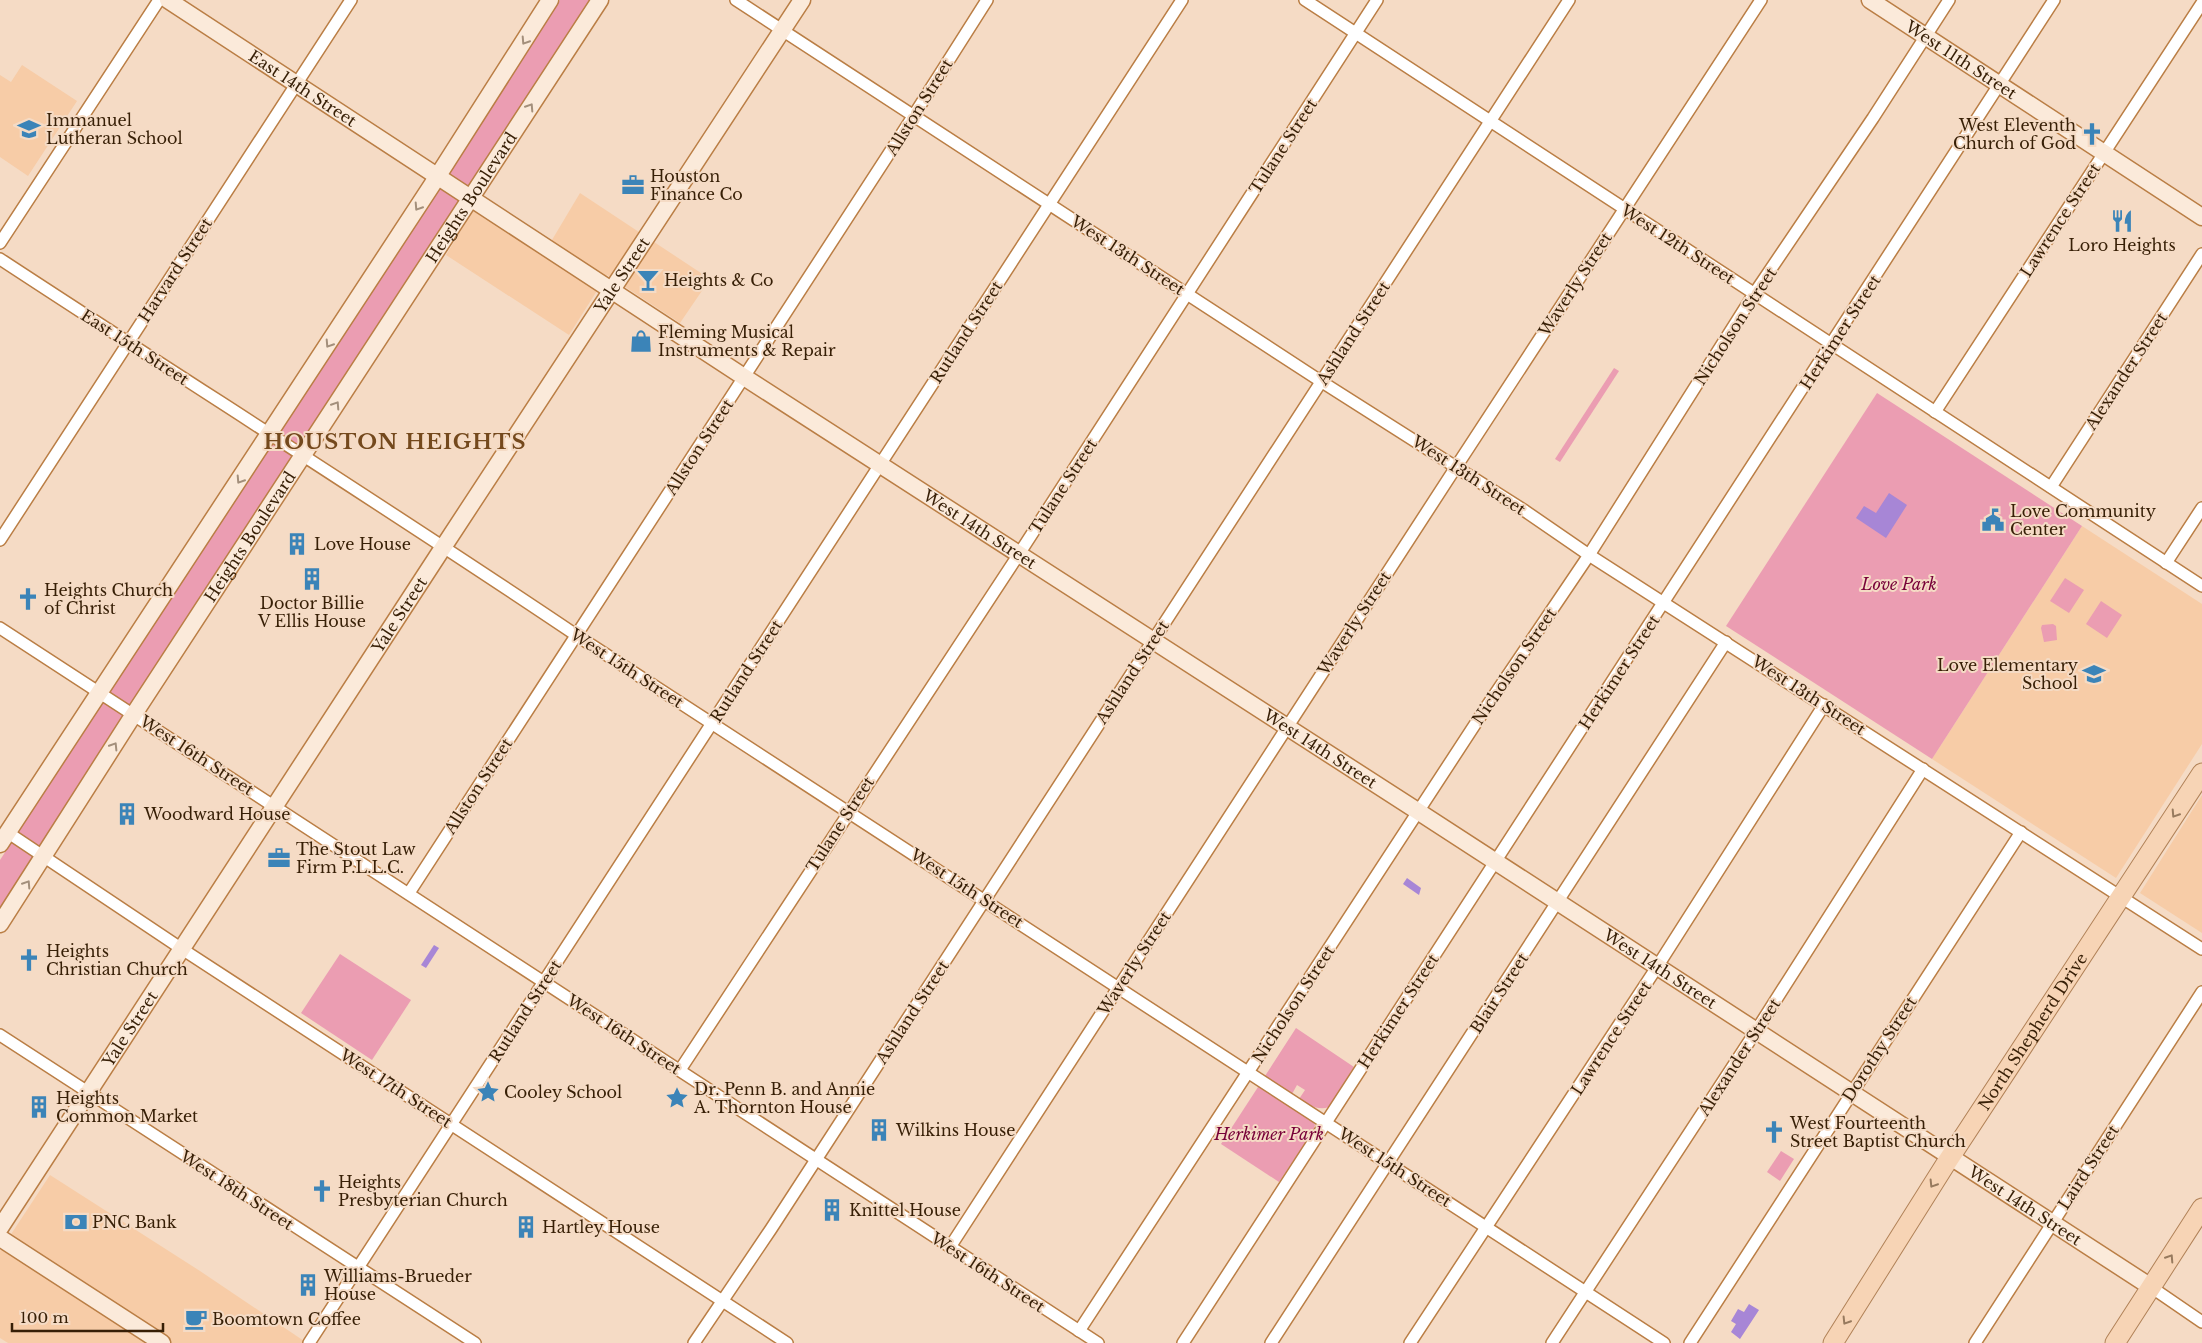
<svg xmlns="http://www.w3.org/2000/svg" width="2202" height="1343" font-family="'Libre Baskerville',serif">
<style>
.built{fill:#f7cca7}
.green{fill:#eb9db2}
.water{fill:#a786d6}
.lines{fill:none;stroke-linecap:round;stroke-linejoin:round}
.street-casing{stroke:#ba7e45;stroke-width:14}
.secondary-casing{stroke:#ba7e45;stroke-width:19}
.primary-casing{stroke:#b18258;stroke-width:21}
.street{stroke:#fff;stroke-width:11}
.secondary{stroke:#fbeada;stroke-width:16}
.primary{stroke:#f7d4b5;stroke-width:19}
.oneway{stroke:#a38f7b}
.oneway2{stroke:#977a5e}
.labels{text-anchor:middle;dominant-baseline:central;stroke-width:4;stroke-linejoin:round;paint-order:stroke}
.street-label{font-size:16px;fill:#371f06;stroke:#f5dbc5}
.poi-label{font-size:16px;fill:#371f06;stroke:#f5dbc5;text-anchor:start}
.park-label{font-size:16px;font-style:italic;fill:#770038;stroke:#f5dbc5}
.district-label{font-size:21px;font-weight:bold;letter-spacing:1px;fill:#74491d;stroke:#f5dbc5}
</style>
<rect width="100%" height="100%" fill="#f5dbc5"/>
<g class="built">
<polygon points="22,65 77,101 28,176 0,157 0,75 11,82"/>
<polygon points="580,193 710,279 680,323 607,275 569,335 446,255 474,209 543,255"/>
<polygon points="2082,526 2202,604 2202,744 2116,878 1932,759"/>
<polygon points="2202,795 2202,933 2140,893"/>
<polygon points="50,1175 200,1271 307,1343 8,1343 0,1338 0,1251"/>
</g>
<g class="green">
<polygon points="560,0 592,0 0,908 0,860"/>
<polygon points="1614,368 1619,371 1560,462 1555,459"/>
<polygon points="1877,393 2082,526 1932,759 1726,626"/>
<polygon points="2065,578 2084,590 2069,613 2050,601"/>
<polygon points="2101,601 2122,615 2107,638 2086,624"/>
<polygon points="2053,624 2056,626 2057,640 2044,642 2041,628 2042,625"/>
<polygon points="340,954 411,1000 372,1060 301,1013"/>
<path d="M1296,1028L1354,1067L1329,1107C1318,1111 1309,1105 1299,1099L1305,1090L1297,1085L1292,1094L1265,1076Z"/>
<polygon points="1260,1084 1312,1120 1315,1125 1313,1131 1279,1182 1221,1144"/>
<polygon points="1781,1151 1794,1159 1780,1181 1767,1172"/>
</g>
<g class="water">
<polygon points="1889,493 1907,505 1886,538 1856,518 1864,506 1876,513"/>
<polygon points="1407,878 1421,888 1419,895 1403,884"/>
<polygon points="434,945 439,948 426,968 421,965"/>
<polygon points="1749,1304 1759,1310 1740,1339 1731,1332 1736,1324 1731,1321 1738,1309 1744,1312"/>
</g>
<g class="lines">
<defs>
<g id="street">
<polyline points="736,0 1322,382 1525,511 1589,555 2202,949"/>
<polyline points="1305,0 2202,586"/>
<polyline points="0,243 159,0"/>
<path d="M0,259C192,385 386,507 576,635L1664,1343"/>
<polyline points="1935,412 2202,3"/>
<polyline points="2051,487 2202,254"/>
<polyline points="0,540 351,0"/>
<polyline points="2166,563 2202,508"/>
<polyline points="0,628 1098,1343"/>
<polyline points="7,832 182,949 787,1343"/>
<polyline points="409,893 914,115 987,0"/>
<polyline points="0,1035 475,1343"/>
<polyline points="680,1070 1019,554 1377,0"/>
<polyline points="950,1247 1456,467 1761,0"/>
<polyline points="2151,1287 2202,1322"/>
<polyline points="1079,1331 1487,706 1589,555 1754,294 1873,118 1949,0"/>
<polyline points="309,1343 1182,0"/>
<polyline points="694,1343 771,1229 1569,0"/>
<polyline points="1183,1343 2054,0"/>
<polyline points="1271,1343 1726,642"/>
<polyline points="1410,1343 1657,967 1824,705"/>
<polyline points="1552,1343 1756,1031 1923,769"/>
<polyline points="1690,1343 2021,832"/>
<polyline points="1975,1343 2202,992"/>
</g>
<g id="secondary">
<path id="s1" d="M168,0L744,377L1419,812L2151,1287"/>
<path id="s2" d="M1870,0L2202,217"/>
<polyline points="0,844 432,185 550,0"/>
<path id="s3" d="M0,924L134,714L600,0"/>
<path id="s4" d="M0,1228L444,546L802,0"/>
<polyline points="0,1238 162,1343"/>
</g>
<g id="primary">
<path id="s5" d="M1833,1343L1945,1165L2202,773"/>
<polyline points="2115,1343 2202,1208"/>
</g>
</defs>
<use href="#street" class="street-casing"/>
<use href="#secondary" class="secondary-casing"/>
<use href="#primary" class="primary-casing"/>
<use href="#street" class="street"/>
<use href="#secondary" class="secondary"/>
<use href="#primary" class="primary"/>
</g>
<defs><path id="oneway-chevron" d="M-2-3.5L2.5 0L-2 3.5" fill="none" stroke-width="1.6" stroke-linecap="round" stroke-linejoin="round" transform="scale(1.25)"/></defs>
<g class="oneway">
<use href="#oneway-chevron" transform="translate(525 41) rotate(123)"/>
<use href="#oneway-chevron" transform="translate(530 107) rotate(-57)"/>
<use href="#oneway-chevron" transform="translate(418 207) rotate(123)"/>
<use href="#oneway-chevron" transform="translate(329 344) rotate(123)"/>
<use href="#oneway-chevron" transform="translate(336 405) rotate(-57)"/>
<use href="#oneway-chevron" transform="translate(240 480) rotate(123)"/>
<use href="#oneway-chevron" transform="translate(114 746) rotate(-58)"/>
<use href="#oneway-chevron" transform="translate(27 884) rotate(-57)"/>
</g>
<g class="oneway2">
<use href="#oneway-chevron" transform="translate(2175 814) rotate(123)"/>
<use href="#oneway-chevron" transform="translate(1933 1184) rotate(122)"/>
<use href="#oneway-chevron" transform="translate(2170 1258) rotate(-57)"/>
<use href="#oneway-chevron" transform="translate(1846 1321) rotate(122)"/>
</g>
<defs>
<symbol id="school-bare" viewBox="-9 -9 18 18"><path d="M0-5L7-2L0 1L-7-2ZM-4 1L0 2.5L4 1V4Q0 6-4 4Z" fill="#3b84b8" stroke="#f5dbc5" stroke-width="2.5" paint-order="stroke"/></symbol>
<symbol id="church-bare" viewBox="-9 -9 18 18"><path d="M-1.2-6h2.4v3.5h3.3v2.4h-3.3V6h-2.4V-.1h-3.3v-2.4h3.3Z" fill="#3b84b8" stroke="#f5dbc5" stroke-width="2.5" paint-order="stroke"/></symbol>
<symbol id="office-bare" viewBox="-9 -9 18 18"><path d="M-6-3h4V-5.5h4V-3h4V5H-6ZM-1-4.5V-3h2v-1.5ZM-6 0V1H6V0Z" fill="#3b84b8" stroke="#f5dbc5" stroke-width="2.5" paint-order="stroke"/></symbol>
<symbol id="restaurant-bare" viewBox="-9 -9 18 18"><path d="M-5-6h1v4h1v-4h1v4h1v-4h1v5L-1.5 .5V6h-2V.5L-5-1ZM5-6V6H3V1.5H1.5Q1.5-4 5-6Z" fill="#3b84b8" stroke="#f5dbc5" stroke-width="2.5" paint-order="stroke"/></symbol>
<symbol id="bar-bare" viewBox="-9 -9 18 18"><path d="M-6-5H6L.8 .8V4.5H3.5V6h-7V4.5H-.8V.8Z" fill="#3b84b8" stroke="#f5dbc5" stroke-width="2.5" paint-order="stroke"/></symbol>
<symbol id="shop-bare" viewBox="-9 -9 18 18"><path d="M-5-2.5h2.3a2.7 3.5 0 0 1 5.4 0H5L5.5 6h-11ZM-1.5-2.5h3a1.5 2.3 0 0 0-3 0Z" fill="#3b84b8" stroke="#f5dbc5" stroke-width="2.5" paint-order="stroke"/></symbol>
<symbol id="civic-bare" viewBox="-9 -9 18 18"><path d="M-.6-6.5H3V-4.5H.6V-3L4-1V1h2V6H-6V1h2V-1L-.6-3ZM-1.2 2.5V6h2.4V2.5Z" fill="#3b84b8" stroke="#f5dbc5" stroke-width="2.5" paint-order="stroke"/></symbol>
<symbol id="building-bare" viewBox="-9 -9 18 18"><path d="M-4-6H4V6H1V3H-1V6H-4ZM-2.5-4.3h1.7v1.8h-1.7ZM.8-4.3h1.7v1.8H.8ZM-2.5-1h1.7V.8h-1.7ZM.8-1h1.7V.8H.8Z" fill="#3b84b8" stroke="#f5dbc5" stroke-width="2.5" paint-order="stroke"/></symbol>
<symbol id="sight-bare" viewBox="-9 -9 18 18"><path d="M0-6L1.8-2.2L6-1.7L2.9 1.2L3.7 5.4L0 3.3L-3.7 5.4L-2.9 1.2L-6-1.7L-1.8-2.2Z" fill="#3b84b8" stroke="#f5dbc5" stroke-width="2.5" paint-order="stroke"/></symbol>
<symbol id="bank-bare" viewBox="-9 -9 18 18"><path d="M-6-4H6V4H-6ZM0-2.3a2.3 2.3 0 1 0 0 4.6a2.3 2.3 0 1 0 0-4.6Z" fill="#3b84b8" stroke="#f5dbc5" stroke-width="2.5" paint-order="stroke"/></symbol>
<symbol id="cafe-bare" viewBox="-9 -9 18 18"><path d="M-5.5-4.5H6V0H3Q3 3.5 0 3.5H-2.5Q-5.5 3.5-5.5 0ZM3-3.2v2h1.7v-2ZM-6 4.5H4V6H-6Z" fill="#3b84b8" stroke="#f5dbc5" stroke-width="2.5" paint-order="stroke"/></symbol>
</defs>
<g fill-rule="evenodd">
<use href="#school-bare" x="13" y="113" width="32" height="32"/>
<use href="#church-bare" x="2076" y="118" width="32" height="32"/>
<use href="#office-bare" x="617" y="169" width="32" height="32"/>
<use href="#restaurant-bare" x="2106" y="205" width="32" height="32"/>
<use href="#bar-bare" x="632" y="264" width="32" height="32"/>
<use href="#shop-bare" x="625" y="325" width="32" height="32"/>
<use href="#civic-bare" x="1977" y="504" width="32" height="32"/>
<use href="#building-bare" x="281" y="528" width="32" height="32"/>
<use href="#building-bare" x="296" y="563" width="32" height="32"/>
<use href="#church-bare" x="12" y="583" width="32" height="32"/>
<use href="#school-bare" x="2078" y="658" width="32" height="32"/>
<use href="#building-bare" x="111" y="798" width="32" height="32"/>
<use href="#office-bare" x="263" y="842" width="32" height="32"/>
<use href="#church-bare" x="13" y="944" width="32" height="32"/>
<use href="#sight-bare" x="472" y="1076" width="32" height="32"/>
<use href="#sight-bare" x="661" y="1082" width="32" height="32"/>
<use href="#building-bare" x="23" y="1091" width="32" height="32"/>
<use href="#building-bare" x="863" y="1114" width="32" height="32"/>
<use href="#church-bare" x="1758" y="1116" width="32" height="32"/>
<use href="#church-bare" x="306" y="1175" width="32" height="32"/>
<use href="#building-bare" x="816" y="1194" width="32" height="32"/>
<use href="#bank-bare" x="60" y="1206" width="32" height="32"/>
<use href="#building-bare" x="510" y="1211" width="32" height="32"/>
<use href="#building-bare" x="292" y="1269" width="32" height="32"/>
<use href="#cafe-bare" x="180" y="1303" width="32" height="32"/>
</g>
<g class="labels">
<g class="street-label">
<text stroke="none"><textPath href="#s2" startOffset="109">West 11th Street</textPath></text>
<text stroke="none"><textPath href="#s1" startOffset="161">East 14th Street</textPath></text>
<text transform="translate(919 107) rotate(-58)">Allston Street</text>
<text transform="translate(1283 146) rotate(-57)">Tulane Street</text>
<text stroke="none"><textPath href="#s3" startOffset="866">Heights Boulevard</textPath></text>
<text transform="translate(2060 220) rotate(-57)">Lawrence Street</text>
<text transform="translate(1678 244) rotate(33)">West 12th Street</text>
<text transform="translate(1128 255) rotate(33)">West 13th Street</text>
<text transform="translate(175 270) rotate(-57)">Harvard Street</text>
<text stroke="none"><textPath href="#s4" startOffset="1138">Yale Street</textPath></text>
<text transform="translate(1575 284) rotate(-57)">Waverly Street</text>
<text transform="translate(1735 326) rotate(-57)">Nicholson Street</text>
<text transform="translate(966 332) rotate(-57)">Rutland Street</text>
<text transform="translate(1840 332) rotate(-57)">Herkimer Street</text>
<text transform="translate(1353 333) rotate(-57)">Ashland Street</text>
<text transform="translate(135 347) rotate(33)">East 15th Street</text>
<text transform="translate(2126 371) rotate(-57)">Alexander Street</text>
<text transform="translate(699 447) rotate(-57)">Allston Street</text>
<text transform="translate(1469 475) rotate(33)">West 13th Street</text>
<text transform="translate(1063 486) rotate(-57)">Tulane Street</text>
<text stroke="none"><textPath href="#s1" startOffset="969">West 14th Street</textPath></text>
<text stroke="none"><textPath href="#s3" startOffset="461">Heights Boulevard</textPath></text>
<text stroke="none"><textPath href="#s4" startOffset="732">Yale Street</textPath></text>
<text transform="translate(1354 623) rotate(-57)">Waverly Street</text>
<text transform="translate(1514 666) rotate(-56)">Nicholson Street</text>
<text transform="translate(627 668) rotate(33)">West 15th Street</text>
<text transform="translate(746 671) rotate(-57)">Rutland Street</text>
<text transform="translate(1132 672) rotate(-57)">Ashland Street</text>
<text transform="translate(1619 672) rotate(-57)">Herkimer Street</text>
<text transform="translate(1809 695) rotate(33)">West 13th Street</text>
<text stroke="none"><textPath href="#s1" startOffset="1374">West 14th Street</textPath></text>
<text transform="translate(197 755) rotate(33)">West 16th Street</text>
<text transform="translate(478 786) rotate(-57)">Allston Street</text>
<text transform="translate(840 824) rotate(-57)">Tulane Street</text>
<text transform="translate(967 888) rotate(33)">West 15th Street</text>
<text transform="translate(1134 963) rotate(-57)">Waverly Street</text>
<text stroke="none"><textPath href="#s1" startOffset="1779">West 14th Street</textPath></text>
<text transform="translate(1499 993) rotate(-57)">Blair Street</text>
<text transform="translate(1293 1004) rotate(-57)">Nicholson Street</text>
<text transform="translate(525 1011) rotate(-57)">Rutland Street</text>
<text transform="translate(1398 1011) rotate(-57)">Herkimer Street</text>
<text transform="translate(912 1012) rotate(-57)">Ashland Street</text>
<text stroke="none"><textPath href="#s4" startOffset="238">Yale Street</textPath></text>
<text stroke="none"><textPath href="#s5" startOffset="370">North Shepherd Drive</textPath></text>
<text transform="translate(624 1034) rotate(33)">West 16th Street</text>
<text transform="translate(1611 1038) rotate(-57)">Lawrence Street</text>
<text transform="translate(1879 1049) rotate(-57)">Dorothy Street</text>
<text transform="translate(1739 1057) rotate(-57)">Alexander Street</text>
<text transform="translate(396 1088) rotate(33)">West 17th Street</text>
<text transform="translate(1395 1167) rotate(33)">West 15th Street</text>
<text transform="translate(2088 1167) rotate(-57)">Laird Street</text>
<text transform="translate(237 1190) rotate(33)">West 18th Street</text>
<text stroke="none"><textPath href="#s1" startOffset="2214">West 14th Street</textPath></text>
<text transform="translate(988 1272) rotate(33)">West 16th Street</text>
</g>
<g class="poi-label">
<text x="46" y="120">Immanuel<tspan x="46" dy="18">Lutheran School</tspan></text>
<text x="2076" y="125" text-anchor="end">West Eleventh<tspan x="2076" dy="18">Church of God</tspan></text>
<text x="650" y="176">Houston<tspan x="650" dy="18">Finance Co</tspan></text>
<text x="2122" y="245" text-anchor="middle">Loro Heights</text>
<text x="664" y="280">Heights &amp; Co</text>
<text x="658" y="332">Fleming Musical<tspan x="658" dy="18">Instruments &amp; Repair</tspan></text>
<text x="2010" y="511">Love Community<tspan x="2010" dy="18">Center</tspan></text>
<text x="314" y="544">Love House</text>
<text x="44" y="590">Heights Church<tspan x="44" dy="18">of Christ</tspan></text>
<text x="312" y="603" text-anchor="middle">Doctor Billie<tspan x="312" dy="18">V Ellis House</tspan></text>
<text x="2078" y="665" text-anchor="end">Love Elementary<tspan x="2078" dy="18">School</tspan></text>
<text x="144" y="814">Woodward House</text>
<text x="296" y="849">The Stout Law<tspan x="296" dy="18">Firm P.L.L.C.</tspan></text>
<text x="46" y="951">Heights<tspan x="46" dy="18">Christian Church</tspan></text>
<text x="694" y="1089">Dr. Penn B. and Annie<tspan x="694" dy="18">A. Thornton House</tspan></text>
<text x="504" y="1092">Cooley School</text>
<text x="56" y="1098">Heights<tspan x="56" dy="18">Common Market</tspan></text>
<text x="1790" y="1123">West Fourteenth<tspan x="1790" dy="18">Street Baptist Church</tspan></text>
<text x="896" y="1130">Wilkins House</text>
<text x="338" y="1182">Heights<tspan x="338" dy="18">Presbyterian Church</tspan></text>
<text x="849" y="1210">Knittel House</text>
<text x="92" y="1222">PNC Bank</text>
<text x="542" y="1227">Hartley House</text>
<text x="324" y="1276">Williams-Brueder<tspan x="324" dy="18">House</tspan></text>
<text x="212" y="1319">Boomtown Coffee</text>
</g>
<g class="park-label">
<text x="1899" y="584">Love Park</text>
<text x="1269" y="1134">Herkimer Park</text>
</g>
<g class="district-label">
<text x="395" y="442">HOUSTON HEIGHTS</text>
</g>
</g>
<path d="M12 1323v8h151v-8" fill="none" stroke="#371f06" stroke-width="2.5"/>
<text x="20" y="1323" font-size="15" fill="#371f06" stroke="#f5dbc5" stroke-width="4" paint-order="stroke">100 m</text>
</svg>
